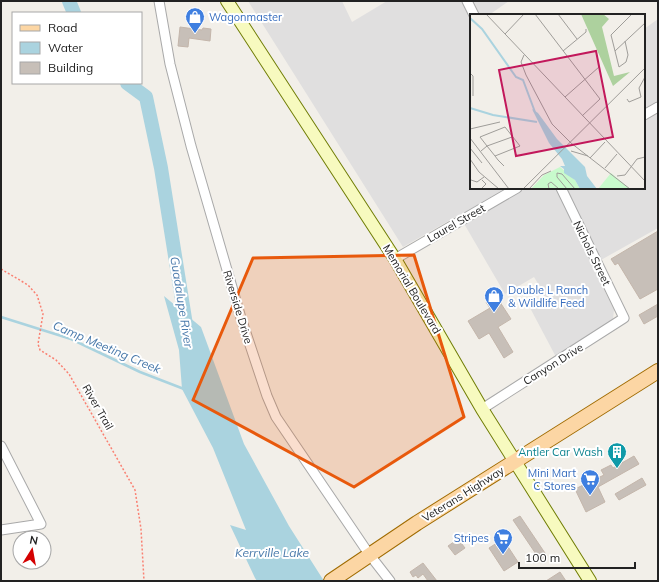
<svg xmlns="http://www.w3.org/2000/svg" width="659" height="582" font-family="Mulish,sans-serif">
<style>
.residential{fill:#e0dfdf}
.water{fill:#aad3df}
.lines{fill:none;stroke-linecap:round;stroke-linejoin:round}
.stream{stroke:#aad3df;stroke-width:2.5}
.river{stroke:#aad3df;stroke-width:14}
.building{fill:#c7bfb8;stroke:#c4b6ab}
.street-casing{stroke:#a9a9a9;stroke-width:11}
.secondary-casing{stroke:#707d05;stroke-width:14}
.primary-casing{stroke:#a06b00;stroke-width:16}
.path{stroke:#fa8072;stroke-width:1.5;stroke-dasharray:2 2;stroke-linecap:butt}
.street{stroke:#fff;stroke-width:9}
.secondary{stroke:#f7fabf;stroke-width:12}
.primary{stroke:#fcd6a4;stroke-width:14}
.marked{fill:#e8590c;fill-opacity:0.2;stroke:#e8590c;stroke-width:3;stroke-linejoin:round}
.labels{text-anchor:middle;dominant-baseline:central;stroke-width:4;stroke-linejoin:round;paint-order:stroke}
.shop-label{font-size:11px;fill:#366cbe;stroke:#fff;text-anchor:start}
.street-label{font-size:11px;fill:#222;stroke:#fff}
.culture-label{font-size:11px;fill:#0d838f;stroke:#fff;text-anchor:end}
.water-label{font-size:12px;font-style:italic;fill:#4a7aab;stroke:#fff}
.inset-river{fill:none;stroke:#aad3df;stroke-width:2}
.inset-road{fill:none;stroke:#9f9d99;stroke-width:1}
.view{fill:#c2185b;fill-opacity:0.15;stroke:#c2185b;stroke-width:2}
.inset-edge{fill:none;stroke:#222;stroke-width:2}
</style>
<rect width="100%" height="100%" fill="#f2efe9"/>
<polygon class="residential" points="248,1 342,1 352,22 387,1 509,1 489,15 471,15 471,188 644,188 644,29 658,19 658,228 592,265 614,310 613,319 556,357 528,304 545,295 534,277 505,294 459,215 403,247"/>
<polygon class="water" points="164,296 201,327 244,444 289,526 324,581 257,581 255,578 230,525 246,530 213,448 182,389 179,350"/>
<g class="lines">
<polyline class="stream" points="1,317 71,339 140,372 184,389"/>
<g class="river">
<polyline points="69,1 74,13"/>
<polyline points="127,83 146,97 161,168 187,331"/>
</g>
</g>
<g class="building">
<polygon points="180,27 202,30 203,28 211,29 210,41 189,38 188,47 178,46"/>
<polygon points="658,231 658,289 640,299 618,263 615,265 611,259"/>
<polygon points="496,296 511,319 498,327 513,352 504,358 489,333 479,339 468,321 490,308 486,302"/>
<polygon points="658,304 658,316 644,324 639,315"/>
<polygon points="634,456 639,464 598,487 605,502 586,512 575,489 604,475 601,470 611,465 613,468"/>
<polygon points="642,478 646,485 619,500 615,494"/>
<polygon points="520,516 547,556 540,560 513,520"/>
<polygon points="458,539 465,548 455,555 448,546"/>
<polygon points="503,539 518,562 504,571 489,548"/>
<polygon points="423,563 437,581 428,581 423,574 418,578 416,575 413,577 410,572"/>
<polygon points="560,572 566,581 546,581"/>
</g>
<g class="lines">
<defs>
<g id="street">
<polyline points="159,1 170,64 191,146 241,318 267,396 276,417 369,554 390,581"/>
<polyline points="467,1 474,15"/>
<polyline points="644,115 658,107"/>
<polyline points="395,259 517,188"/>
<polyline points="482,409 624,318 561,188"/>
<polyline points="1,446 41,524 1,530"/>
</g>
<polyline id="secondary" points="227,1 395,259 482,409 590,581"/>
<polyline id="primary" points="331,581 417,523 658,371"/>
</defs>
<use href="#street" class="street-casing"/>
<use href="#secondary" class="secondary-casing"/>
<use href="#primary" class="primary-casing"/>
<polyline class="path" points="1,269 28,285 37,295 43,314 38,344 40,350 56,360 69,374 135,490 141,529 144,581"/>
<use href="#street" class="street"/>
<use href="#secondary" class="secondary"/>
<use href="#primary" class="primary"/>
</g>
<path class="marked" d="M414,255L464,417L354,487L193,400L253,258Z"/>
<defs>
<symbol id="shop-pin" viewBox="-11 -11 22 30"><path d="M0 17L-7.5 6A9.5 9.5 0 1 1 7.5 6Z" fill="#3f7fe0" stroke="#fff"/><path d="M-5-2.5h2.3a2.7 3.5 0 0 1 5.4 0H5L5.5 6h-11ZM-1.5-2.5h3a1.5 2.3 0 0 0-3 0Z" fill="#fff"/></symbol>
<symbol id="building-pin" viewBox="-11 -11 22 30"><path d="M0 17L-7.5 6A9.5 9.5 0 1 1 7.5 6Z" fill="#0f9aa8" stroke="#fff"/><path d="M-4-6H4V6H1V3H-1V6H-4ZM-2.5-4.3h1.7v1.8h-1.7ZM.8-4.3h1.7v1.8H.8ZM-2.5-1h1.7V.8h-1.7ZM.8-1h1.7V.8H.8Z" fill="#fff"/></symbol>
<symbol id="supermarket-pin" viewBox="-11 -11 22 30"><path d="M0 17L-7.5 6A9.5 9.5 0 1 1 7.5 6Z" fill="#3f7fe0" stroke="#fff"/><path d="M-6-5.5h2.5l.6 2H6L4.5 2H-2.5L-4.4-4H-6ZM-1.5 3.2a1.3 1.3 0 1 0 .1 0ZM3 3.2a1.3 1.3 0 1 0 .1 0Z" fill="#fff"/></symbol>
</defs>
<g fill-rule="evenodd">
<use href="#shop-pin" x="184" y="6" width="22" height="30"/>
<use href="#shop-pin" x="483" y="285" width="22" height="30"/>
<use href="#building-pin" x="606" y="441" width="22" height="30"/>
<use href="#supermarket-pin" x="579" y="468" width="22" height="30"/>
<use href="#supermarket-pin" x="492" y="527" width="22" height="30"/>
</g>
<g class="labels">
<g class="shop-label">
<text x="209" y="17">Wagonmaster</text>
<text x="508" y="290">Double L Ranch<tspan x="508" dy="13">&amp; Wildlife Feed</tspan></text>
<text x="576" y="473" text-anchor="end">Mini Mart<tspan x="576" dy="13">C Stores</tspan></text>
<text x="489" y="538" text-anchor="end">Stripes</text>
</g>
<g class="street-label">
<text transform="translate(456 223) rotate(-30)">Laurel Street</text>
<text transform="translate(592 253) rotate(64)">Nichols Street</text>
<text transform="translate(412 289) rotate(59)">Memorial Boulevard</text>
<text transform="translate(238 307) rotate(73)">Riverside Drive</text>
<text transform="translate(553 364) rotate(-32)">Canyon Drive</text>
<text transform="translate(98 407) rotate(60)">River Trail</text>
<text transform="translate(463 494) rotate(-32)">Veterans Highway</text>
</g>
<g class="culture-label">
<text x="603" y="452">Antler Car Wash</text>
</g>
<g class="water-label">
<text transform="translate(182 302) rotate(81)">Guadalupe River</text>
<text transform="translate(107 347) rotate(23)">Camp Meeting Creek</text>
<text x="272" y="552">Kerrville Lake</text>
</g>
</g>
<g transform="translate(470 14)">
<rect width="175" height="175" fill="#f2efe9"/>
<path d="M111,0H133L139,5L132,13L144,62L160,58L143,72Z" fill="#add19e"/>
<path d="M90,153L105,166L110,175H61L74,161ZM141,159L160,175H128Z" fill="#c8facc"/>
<path d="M62,95L68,99L87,125L115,153L117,162L127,175H110L105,166L94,159V155L90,152H95L92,145L79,129Z" fill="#aad3df"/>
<path class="inset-river" d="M0,4L12,15L46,63L53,66L65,98M0,94L23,101L67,108"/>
<path class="inset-road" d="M16,0L175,167M65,0L130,85L112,102M88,0L107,25M35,20L54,0M155,27L158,41L156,48L149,53L141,21L162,0M93,37L116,18V15M145,37L175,9M54,41L51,48L56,61L82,110L101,129L160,175M0,59L3,62V82M95,83L129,53M171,83L169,74L175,63M157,85L159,88L171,83M0,115L30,108M0,124L39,175M0,134L12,149M11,137L17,132L42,123M101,137L118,142M25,142L50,132L35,113L10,123L17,132L25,142L28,146L34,152M120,144L135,128M0,145L9,158L29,175M135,154L147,140M147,162L155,161L167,145L175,143M1,166L7,168L14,163M11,175L16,170L12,166M53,175L175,54M59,175L72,161L81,157M79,175L78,170L81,168L89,175M97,175L87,163V159L92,160L105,175"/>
<path class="view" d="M126,37L143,123L46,142L29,56Z"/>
<rect width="175" height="175" class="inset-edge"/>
</g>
<rect width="659" height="582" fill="none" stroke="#222222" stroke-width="4"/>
<rect x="12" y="12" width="130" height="72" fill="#ffffff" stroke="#a7a7a7"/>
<rect x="20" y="25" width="20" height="6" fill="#fcd6a4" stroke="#a7a7a7"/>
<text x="48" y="32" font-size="12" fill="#222222">Road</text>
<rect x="20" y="42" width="20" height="12" fill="#aad3df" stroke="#a7a7a7"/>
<text x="48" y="52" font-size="12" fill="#222222">Water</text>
<rect x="20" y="62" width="20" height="12" fill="#c7bfb8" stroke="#a7a7a7"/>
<text x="48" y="72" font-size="12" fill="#222222">Building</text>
<g transform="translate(32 550) rotate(11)"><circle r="19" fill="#ffffff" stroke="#a7a7a7"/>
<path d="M0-3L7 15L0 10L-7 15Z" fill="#d40000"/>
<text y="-6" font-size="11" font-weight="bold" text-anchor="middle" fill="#222222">N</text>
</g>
<path d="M519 562v6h116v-6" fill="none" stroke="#222222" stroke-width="2"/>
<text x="525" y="562" font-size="12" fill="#222222" stroke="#ffffff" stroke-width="3" paint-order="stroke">100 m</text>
</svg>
